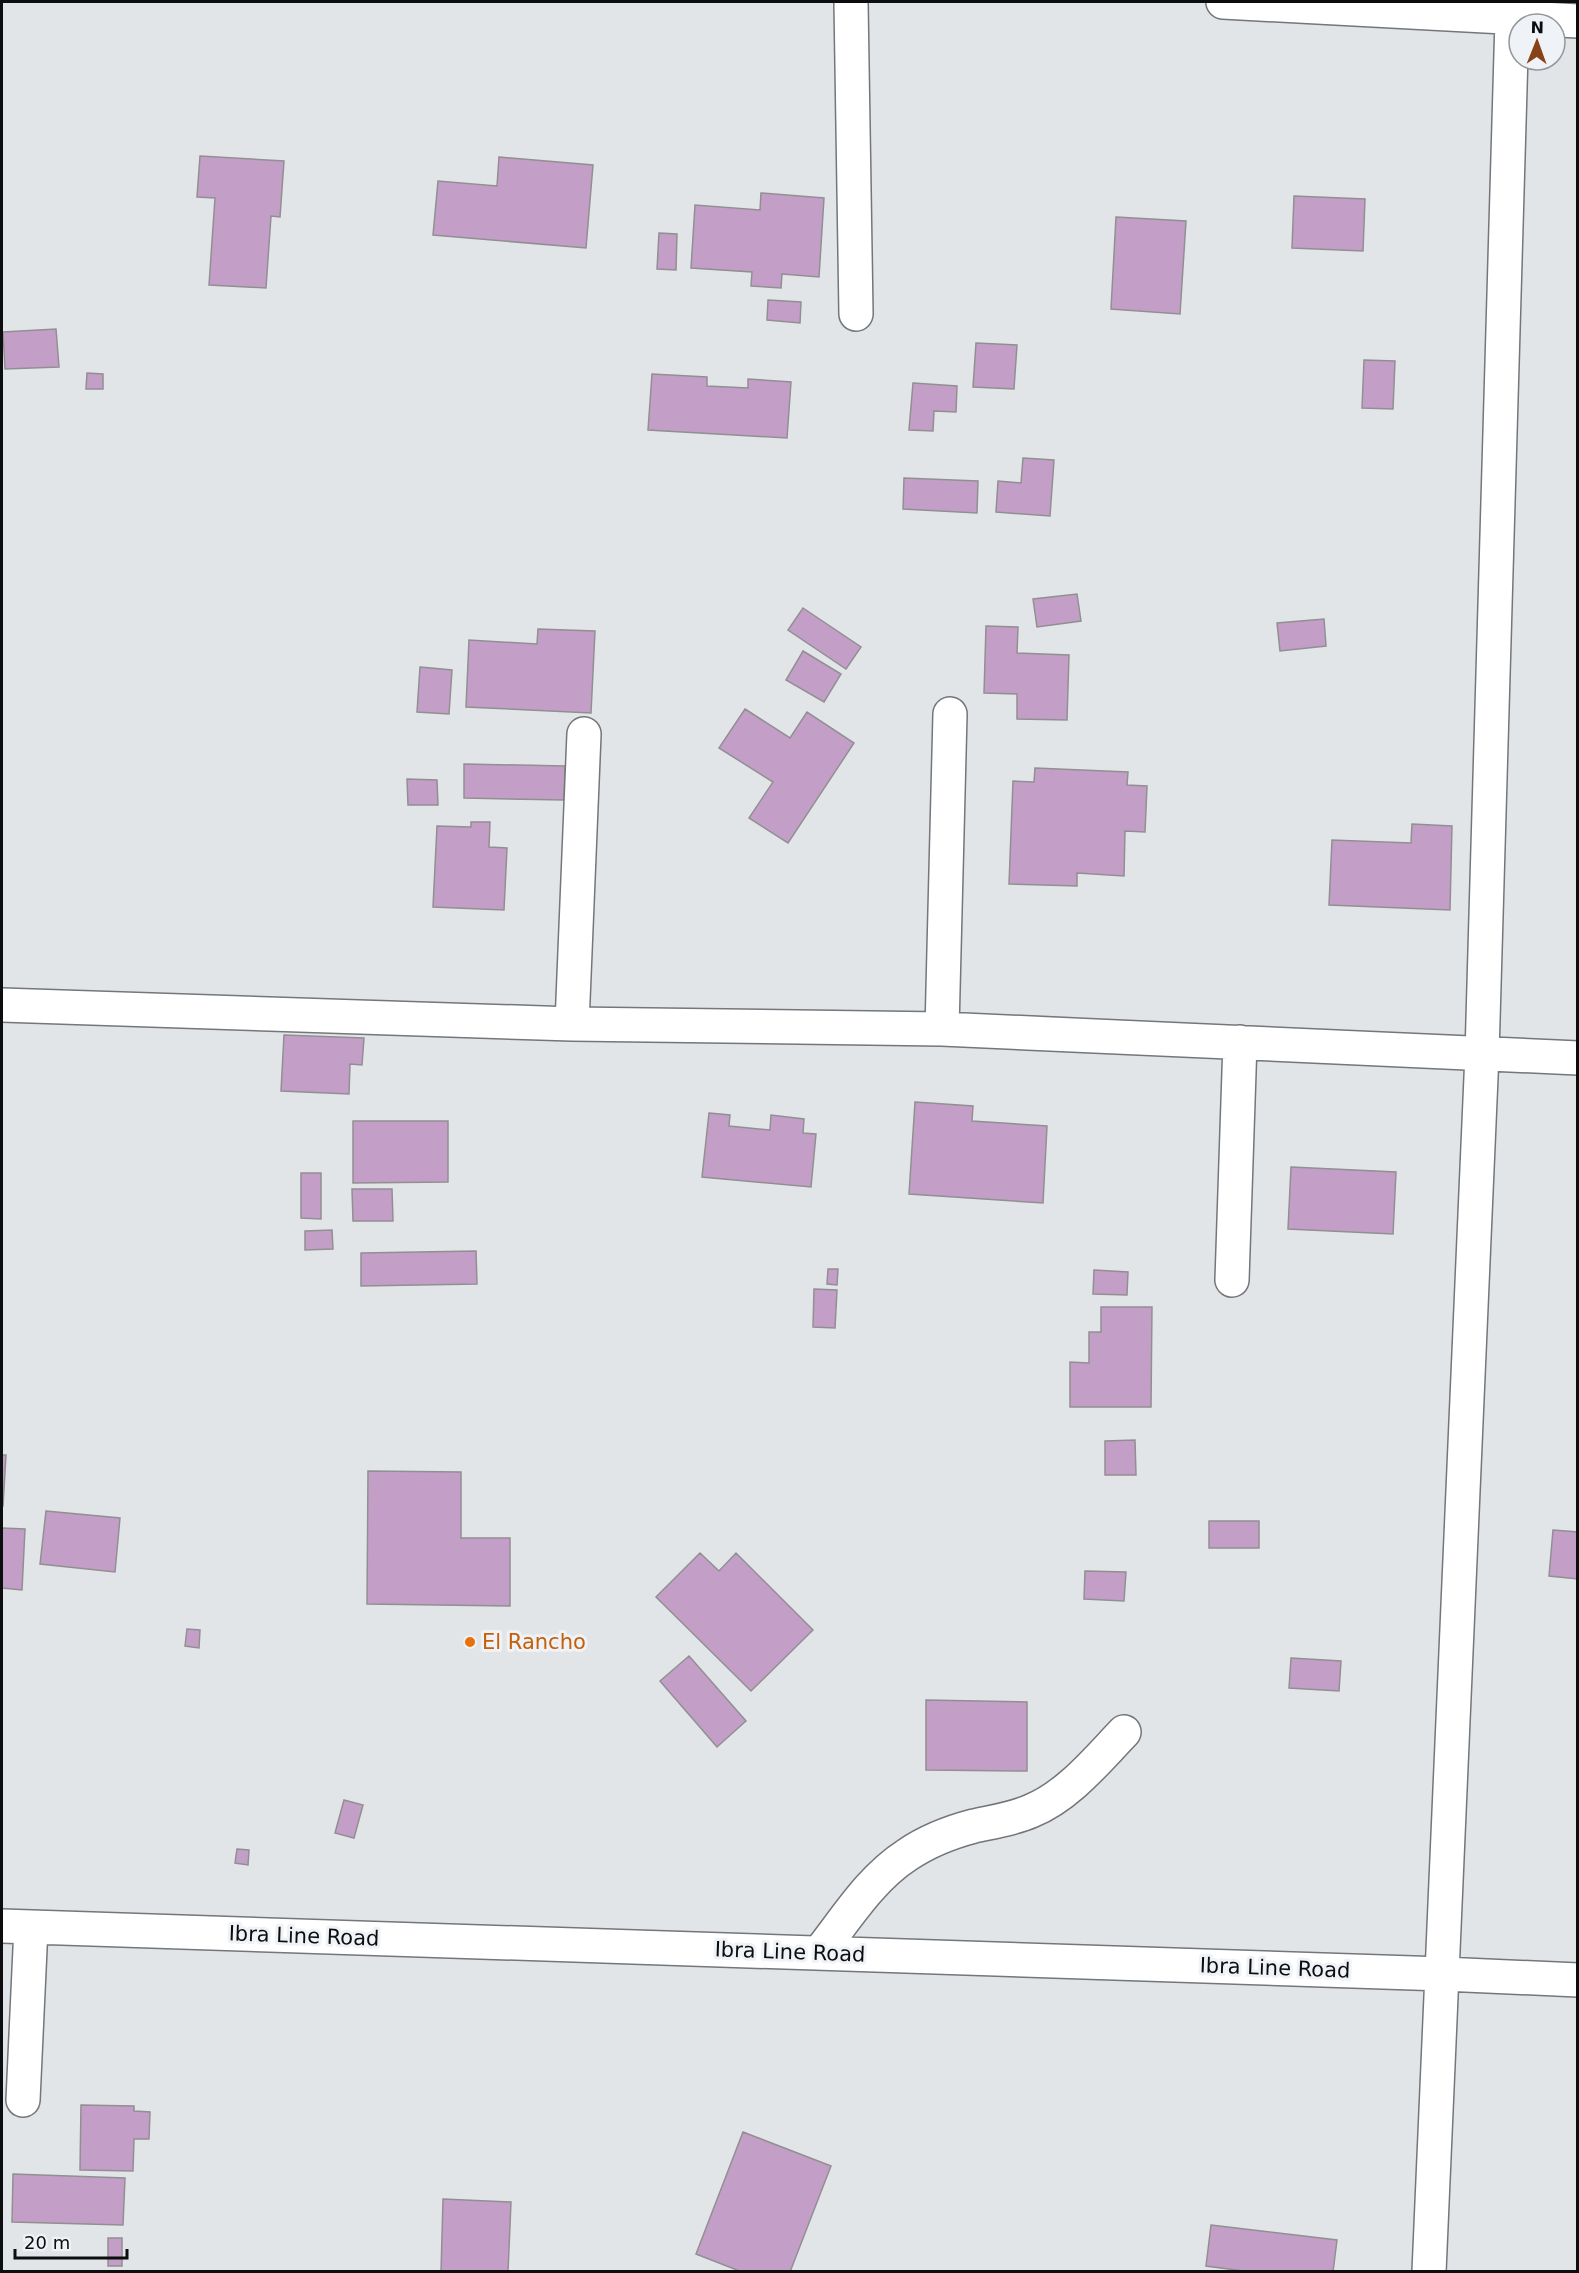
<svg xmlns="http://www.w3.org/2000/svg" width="1579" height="2273" font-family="'DejaVu Sans',sans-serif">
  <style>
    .building { fill: #c39fc7; stroke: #928f93; stroke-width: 1.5 }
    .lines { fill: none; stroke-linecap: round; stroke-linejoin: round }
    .minor-casing { stroke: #73767a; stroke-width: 36 }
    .minor { stroke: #fff; stroke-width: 33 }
    .food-dot { fill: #e8710a; stroke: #eff2f6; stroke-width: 2 }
    .labels { text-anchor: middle; stroke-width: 6; stroke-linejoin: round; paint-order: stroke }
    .food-label { font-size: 21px; fill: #c56008; stroke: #eff2f6; text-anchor: start }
    .street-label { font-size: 21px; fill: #0c0d0e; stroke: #eff2f6 }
  </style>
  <rect width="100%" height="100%" fill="#e2e5e8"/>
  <path class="building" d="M200 156 284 161 280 217 271 216 266 288 209 285 215 198 197 197Z
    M499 157 593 165 586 248 433 235 438 181 497 186Z
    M761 193 824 198 819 277 782 274 781 288 751 286 752 272 691 268 695 205 760 210Z
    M1294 196 1365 199 1363 251 1292 248Z
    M1116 217 1186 221 1180 314 1111 309Z
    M659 233 677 234 676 270 657 269Z
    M768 300 801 302 800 323 767 320Z
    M56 329 59 367 5 369 3 332Z
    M976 343 1017 345 1014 389 973 387Z
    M1364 360 1395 361 1393 409 1362 408Z
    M87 373 103 374V389H86Z
    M652 374 707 377V386L748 388V379L791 382 787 438 648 430Z
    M913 383 957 386 956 412 934 411 933 431 909 430Z
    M1023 458 1054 460 1050 516 996 512 998 481 1021 483Z
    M904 478 978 481 977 513 903 509Z
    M1077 594 1081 621 1037 627 1033 599Z
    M803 608 861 647 846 669 788 630Z
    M1324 619 1326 646 1280 651 1277 623Z
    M986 626 1018 627 1017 653 1069 655 1067 720 1017 719V694L984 693Z
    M538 629 595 631 591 713 466 707 469 640 537 644Z
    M803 651 841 674 824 702 786 680Z
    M420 667 452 670 449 714 417 712Z
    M745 709 790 738 807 712 854 743 788 843 749 818 773 782 719 748Z
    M464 764 565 766 564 800 464 798Z
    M1035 768 1128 772 1127 785 1147 786 1145 832 1125 831 1124 876 1077 873V886L1009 884 1013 781 1034 782Z
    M407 779 437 780 438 805H408Z
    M471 822H490L489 847 507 848 504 910 433 907 437 826 471 827Z
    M1412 824 1452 826 1450 910 1329 905 1332 840 1411 843Z
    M284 1035 364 1038 362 1065 350 1064 349 1094 281 1091Z
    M915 1102 973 1106 972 1121 1047 1126 1043 1203 909 1194Z
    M709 1113 730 1115 729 1126 770 1130 771 1115 804 1119 803 1133 816 1134 811 1187 702 1177Z
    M353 1121H448V1182L353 1183Z
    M1291 1167 1396 1172 1393 1234 1288 1229Z
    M301 1173H321V1219L301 1218Z
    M352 1189H392L393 1221H353Z
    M332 1230 333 1249 305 1250V1231Z
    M476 1251 477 1284 361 1286V1253Z
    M828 1269H838L837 1285 827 1284Z
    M1094 1270 1128 1272 1127 1295 1093 1294Z
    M814 1289 837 1290 835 1328 813 1327Z
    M1101 1307H1152L1151 1407H1070V1362L1089 1363V1332H1101Z
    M1135 1440 1136 1475H1105V1441Z
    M2 1455H6L3 1506H2Z
    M368 1471 461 1472V1538H510V1606L367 1604Z
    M46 1511 120 1518 115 1572 40 1564Z
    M1209 1521H1259V1548H1209Z
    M2 1528 25 1529 22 1590 2 1588Z
    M1553 1530 1578 1532V1579L1549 1576Z
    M700 1553 719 1571 736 1553 813 1630 751 1691 656 1597Z
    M1085 1571 1126 1572 1124 1601 1084 1599Z
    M187 1629 200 1630 199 1648 185 1646Z
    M689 1656 746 1721 717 1747 660 1681Z
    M1291 1658 1341 1661 1339 1691 1289 1688Z
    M926 1700 1027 1702V1771L926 1770Z
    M344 1800 363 1805 354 1838 335 1833Z
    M237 1849 249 1850 248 1865 235 1863Z
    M81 2105 134 2106V2111L150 2112 149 2139H134L133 2171 80 2170Z
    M743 2132 831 2166 790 2272H742L696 2254Z
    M13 2174 125 2178 123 2225 12 2222Z
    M443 2199 511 2202 508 2272H441Z
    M1211 2225 1337 2240 1333 2272H1251L1206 2266Z
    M108 2238H122V2266H108Z"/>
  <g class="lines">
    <defs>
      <path id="minor" d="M851 2 856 314
        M1223 2 1578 21
        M2 1005 572 1024 942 1029 1578 1058
        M572 1024 584 734
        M942 1029 950 714
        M1232 1280 1240 1042
        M2 1926 1443 1974 1578 1980
        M819 1953C846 1919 870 1879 907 1855 926 1842 951 1832 974 1826 992 1822 1013 1819 1031 1811 1068 1796 1097 1760 1124 1732
        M23 2100 31 1927
        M1429 2272 1482 1054 1512 19"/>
    </defs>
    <use href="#minor" class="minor-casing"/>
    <use href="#minor" class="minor"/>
  </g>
  <circle class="food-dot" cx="470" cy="1642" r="6"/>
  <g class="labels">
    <g class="food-label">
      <text x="482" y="1649">El Rancho</text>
    </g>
    <g class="street-label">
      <text transform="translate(304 1936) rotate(2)" y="7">Ibra Line Road</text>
      <text transform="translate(790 1952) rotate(2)" y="7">Ibra Line Road</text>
      <text transform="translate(1275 1968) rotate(2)" y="7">Ibra Line Road</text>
    </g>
  </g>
  <rect width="1579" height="2273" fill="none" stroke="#0c0d0e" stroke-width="6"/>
  <g transform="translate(1537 42) rotate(1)"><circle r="28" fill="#eff2f6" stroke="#949699" stroke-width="1.5"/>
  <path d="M0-4.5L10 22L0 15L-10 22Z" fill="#874317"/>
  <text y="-9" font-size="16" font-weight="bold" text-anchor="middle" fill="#0c0d0e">N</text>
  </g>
  <path d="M15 2249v9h112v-9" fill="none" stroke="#0c0d0e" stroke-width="3"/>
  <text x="24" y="2249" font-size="18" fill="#0c0d0e" stroke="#eff2f6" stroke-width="4.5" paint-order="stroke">20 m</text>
</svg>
